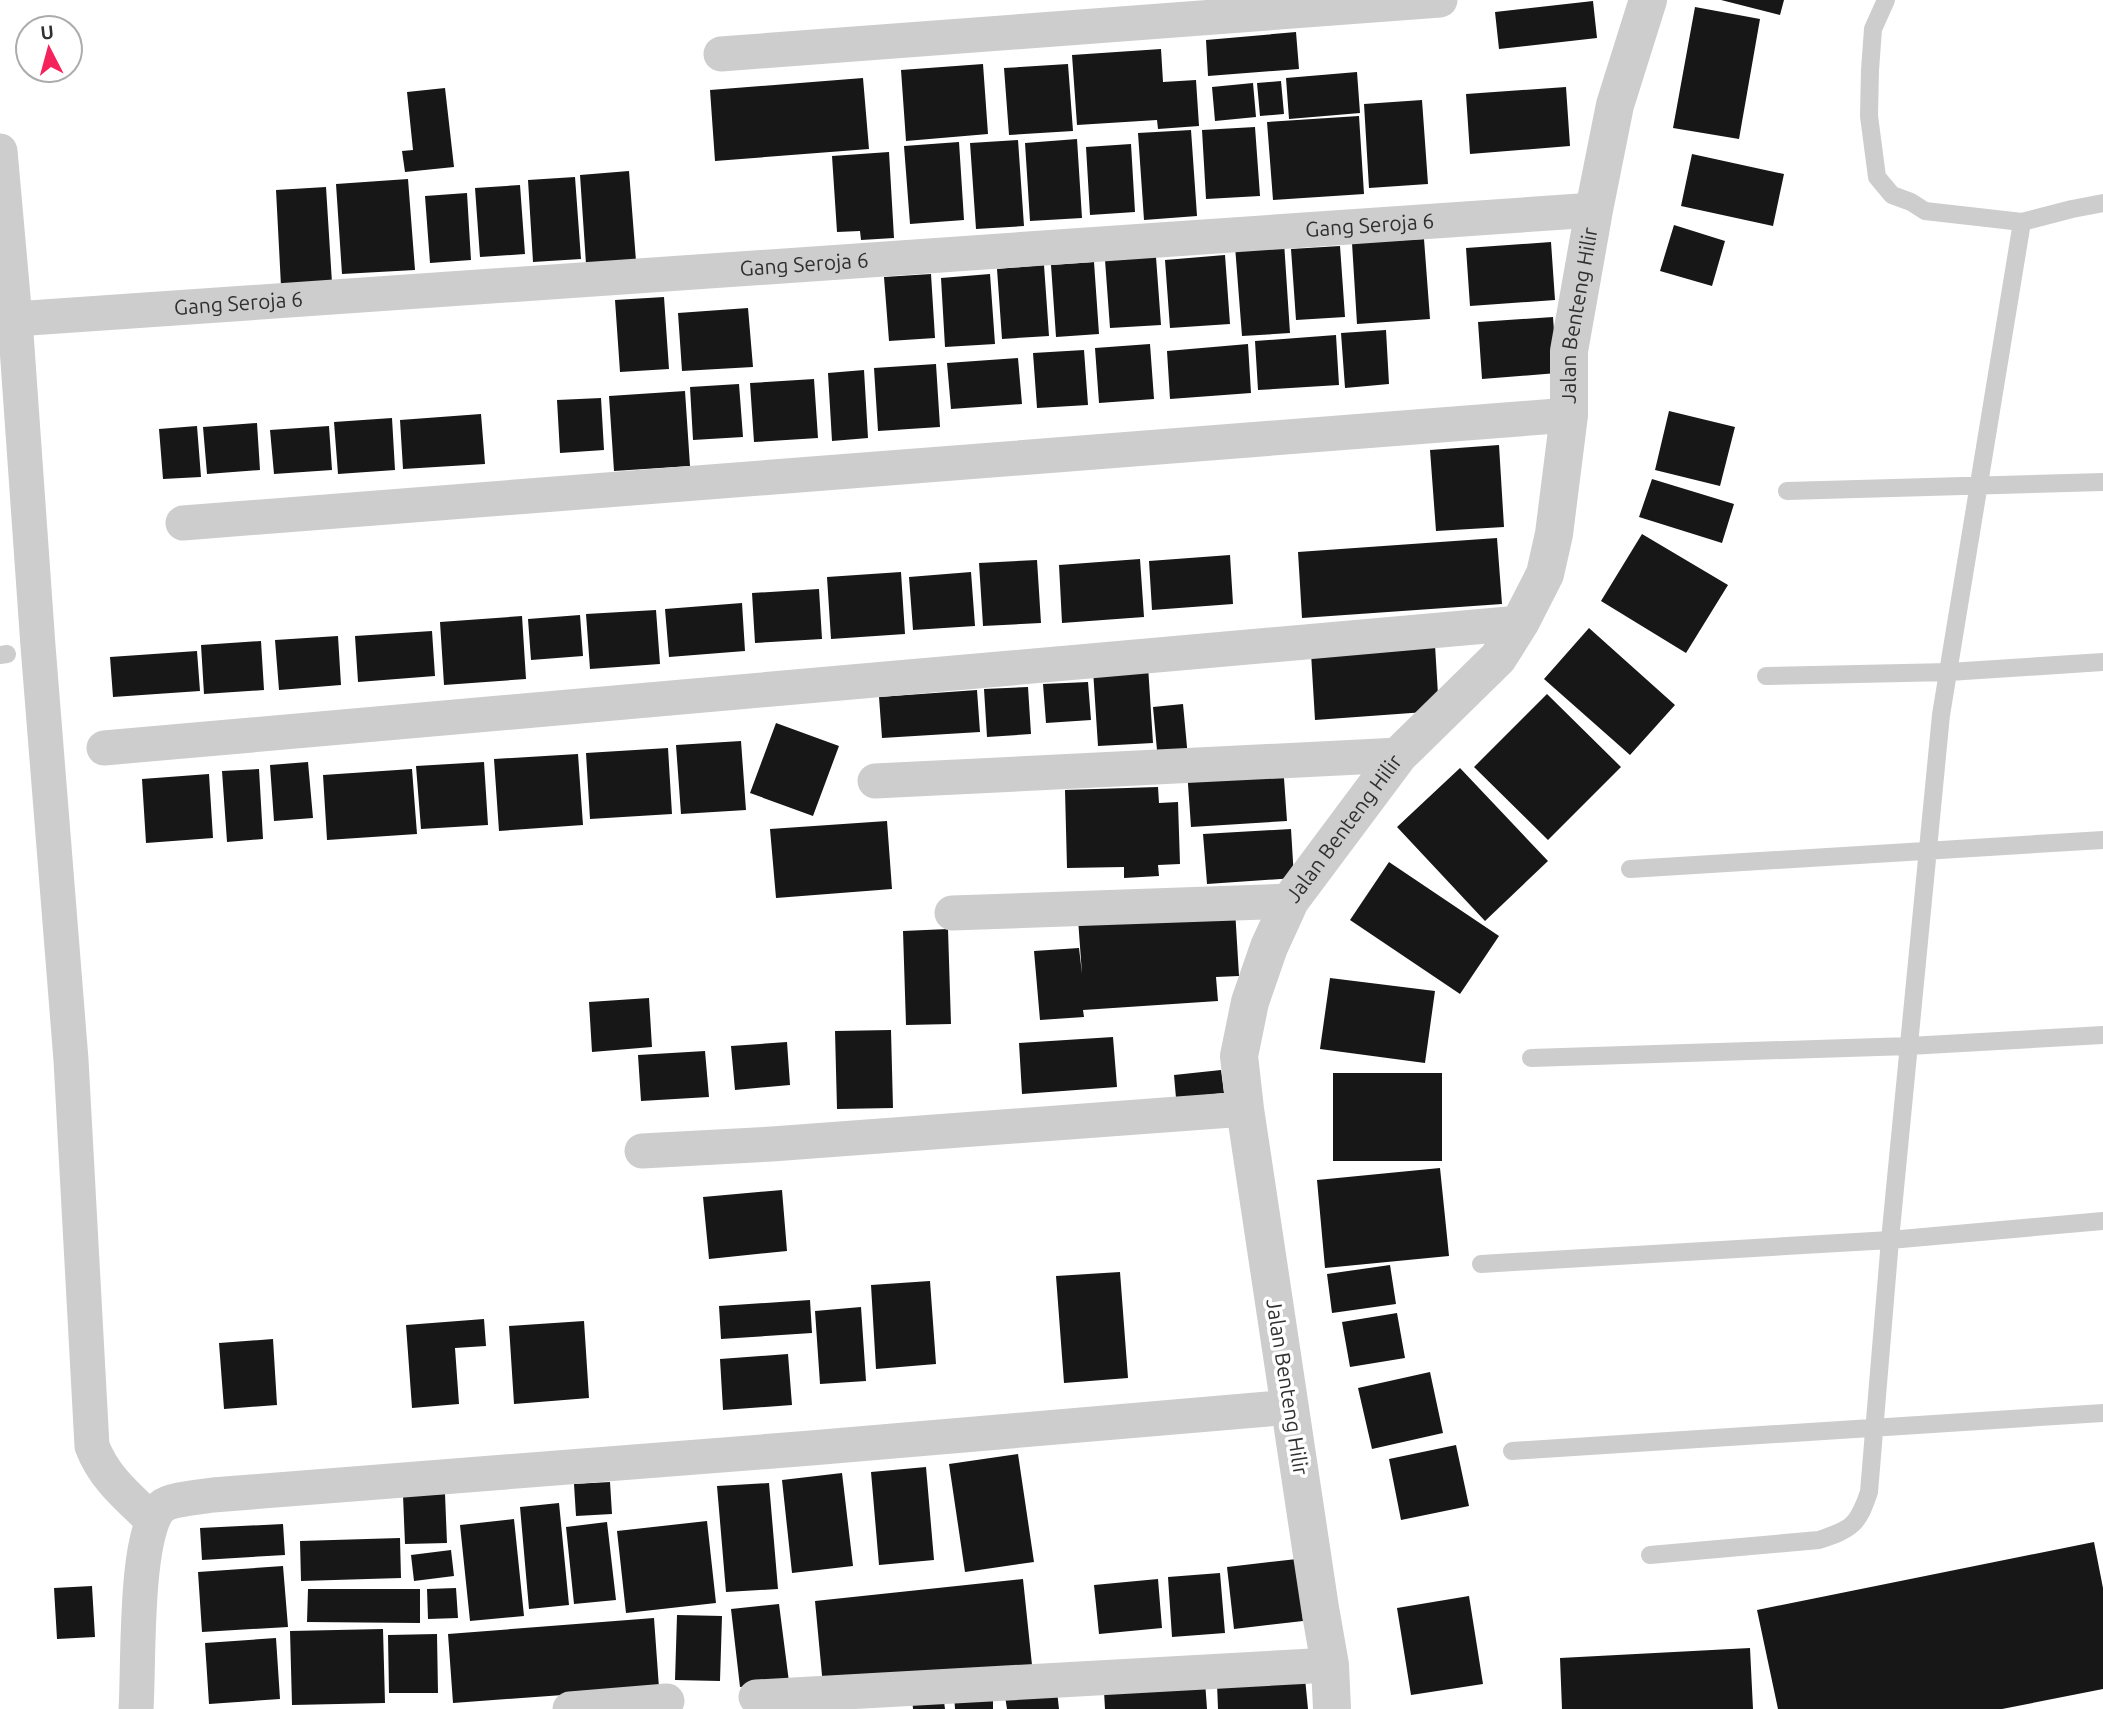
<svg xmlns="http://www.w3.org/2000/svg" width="2103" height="1709" font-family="Ubuntu,sans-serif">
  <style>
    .building { fill: #171717 }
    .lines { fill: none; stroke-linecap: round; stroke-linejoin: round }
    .service { stroke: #cdcdcd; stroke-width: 18 }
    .minor { stroke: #cdcdcd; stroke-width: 35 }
    .tertiary { stroke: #cdcdcd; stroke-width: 38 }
    .labels { text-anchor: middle; stroke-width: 7; stroke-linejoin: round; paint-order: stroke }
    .street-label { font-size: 21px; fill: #303030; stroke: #fff }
  </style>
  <rect width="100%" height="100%" fill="#fff"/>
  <path class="building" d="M1721 0H1784L1780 15Z
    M1593 1 1597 38 1499 49 1495 12Z
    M1695 7 1760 19 1739 139 1673 128Z
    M1296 32 1299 69 1208 76 1206 40Z
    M1161 49 1163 82 1196 80 1199 126 1158 129 1157 120 1077 125 1072 55Z
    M983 64 988 134 906 141 901 70Z
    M1068 64 1073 131 1009 135 1004 68Z
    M1357 72 1360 113 1289 119 1286 78Z
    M863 78 869 149 715 161 710 90Z
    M1281 81 1284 114 1260 116 1257 83Z
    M1253 83 1256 117 1215 121 1212 87Z
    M1566 87 1570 146 1470 154 1466 94Z
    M445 88 454 167 405 172 402 151 413 150 407 92Z
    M1422 100 1428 184 1369 188 1364 104Z
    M1359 116 1364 194 1273 200 1267 122Z
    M1255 127 1260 196 1206 199 1202 130Z
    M1191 130 1197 216 1144 220 1138 133Z
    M1077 139 1082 218 1030 221 1025 143Z
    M1018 140 1024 226 976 229 970 143Z
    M959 142 964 220 910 224 904 146Z
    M1131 144 1135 212 1090 215 1086 147Z
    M889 152 894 238 861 240 860 231 837 232 832 156Z
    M1692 154 1784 174 1773 226 1681 206Z
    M629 171 636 261 586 264 580 175Z
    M575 177 581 259 533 262 528 180Z
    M408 179 415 270 342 274 336 184Z
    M520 185 525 254 480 257 475 188Z
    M326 187 332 283 281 286 276 190Z
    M467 193 471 260 430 263 425 196Z
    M1674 225 1725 241 1712 286 1660 271Z
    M1424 239 1430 319 1357 324 1352 243Z
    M1284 242 1290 333 1242 336 1235 246Z
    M1551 242 1555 300 1470 306 1466 248Z
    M1340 246 1345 317 1296 320 1291 249Z
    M1225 255 1230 324 1170 328 1165 260Z
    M1156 257 1161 325 1110 328 1105 260Z
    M1094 262 1099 334 1056 337 1051 265Z
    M1044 265 1049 336 1002 339 997 269Z
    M931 274 935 338 889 341 884 277Z
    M990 274 995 344 945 347 941 278Z
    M664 297 669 369 620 372 615 300Z
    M748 308 753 367 682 371 678 313Z
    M1553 317 1557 373 1482 379 1478 322Z
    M1386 330 1389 384 1345 388 1341 333Z
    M1336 335 1339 385 1258 390 1255 341Z
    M1150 344 1154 399 1099 403 1095 348Z
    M1248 344 1251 393 1170 399 1167 351Z
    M1084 350 1088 405 1037 408 1033 353Z
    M1018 358 1022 404 951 409 947 363Z
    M936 364 940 427 878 431 874 368Z
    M864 370 868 438 832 441 828 373Z
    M814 379 818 438 754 442 750 383Z
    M739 384 743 437 693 440 690 387Z
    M685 391 690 466 614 471 609 396Z
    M601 398 604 450 560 453 557 400Z
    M1669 411 1735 427 1720 486 1655 470Z
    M481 414 485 464 403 469 400 420Z
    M392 418 395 470 338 474 334 422Z
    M257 423 260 470 207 474 203 427Z
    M197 426 201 477 163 479 159 429Z
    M329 426 332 470 274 474 270 430Z
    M1499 445 1504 527 1436 531 1430 450Z
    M1652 479 1734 504 1722 543 1639 517Z
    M1642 534 1728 585 1686 653 1601 601Z
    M1497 538 1502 604 1302 618 1298 552Z
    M1230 555 1233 604 1152 610 1149 561Z
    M1140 559 1144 617 1062 623 1059 565Z
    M1037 560 1041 623 983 626 979 563Z
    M901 572 905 634 831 639 827 577Z
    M971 572 975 626 913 630 909 577Z
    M819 589 822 639 755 643 752 593Z
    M742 603 745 651 669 657 665 609Z
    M656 610 660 664 590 669 586 614Z
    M580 615 583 656 531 660 528 619Z
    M522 616 526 679 444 685 440 622Z
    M1589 628 1675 705 1630 755 1544 679Z
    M432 631 435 676 358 682 355 636Z
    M338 636 341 685 279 690 275 640Z
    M261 641 264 690 204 694 201 645Z
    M1435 645 1439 711 1315 720 1311 653Z
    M197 651 200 691 113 697 110 657Z
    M1148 666 1153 743 1098 746 1093 670Z
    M1088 682 1091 720 1046 723 1043 684Z
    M1028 687 1031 734 987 737 984 689Z
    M977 690 980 732 882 738 879 697Z
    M1547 694 1621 767 1548 840 1474 767Z
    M1183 704 1188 758 1158 761 1153 707Z
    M776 723 839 746 813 816 750 793Z
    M741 741 746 810 681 814 676 745Z
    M668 748 672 814 590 819 586 753Z
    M578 754 583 825 499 831 494 759Z
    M308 762 313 818 274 821 270 765Z
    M484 762 488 825 421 829 416 766Z
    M1283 764 1287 821 1191 827 1187 770Z
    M1460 768 1548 861 1485 921 1397 827Z
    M259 769 263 839 227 842 222 771Z
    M412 769 417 834 327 840 323 775Z
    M209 774 213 838 146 843 142 779Z
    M1158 787 1159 803 1178 802 1180 864 1158 865 1159 876 1124 878V867L1067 868 1065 790Z
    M887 821 892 889 776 898 770 829Z
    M1291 829 1294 878 1207 884 1203 834Z
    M1389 862 1499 936 1460 994 1350 920Z
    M1235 909 1239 976 1216 977 1218 1001 1083 1010 1084 1017 1040 1020 1034 951 1079 948 1082 974 1078 919Z
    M948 929 951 1024 906 1025 903 931Z
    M1330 978 1435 991 1425 1063 1320 1049Z
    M649 998 652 1047 592 1052 589 1002Z
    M891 1030 893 1108 837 1109 835 1031Z
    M1113 1037 1117 1087 1022 1094 1019 1043Z
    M787 1042 790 1085 735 1090 731 1046Z
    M705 1051 709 1097 641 1101 638 1055Z
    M1221 1070 1224 1093 1176 1098 1174 1075Z
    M1333 1073H1442V1161H1333Z
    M1440 1168 1449 1256 1325 1268 1317 1180Z
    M782 1190 787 1251 709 1259 703 1197Z
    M1390 1265 1396 1304 1332 1313 1327 1274Z
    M1120 1272 1128 1378 1064 1383 1056 1276Z
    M930 1281 936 1364 876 1369 871 1285Z
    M810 1300 812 1333 721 1339 719 1306Z
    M861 1307 866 1381 820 1384 815 1311Z
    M1397 1313 1405 1358 1350 1367 1342 1322Z
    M484 1319 486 1346 455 1348 459 1404 412 1408 406 1325Z
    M584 1321 589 1398 514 1404 509 1326Z
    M273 1339 277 1405 224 1409 219 1343Z
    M788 1354 792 1405 723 1410 720 1359Z
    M1430 1372 1443 1433 1372 1449 1358 1388Z
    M1456 1445 1469 1506 1401 1520 1389 1459Z
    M1018 1454 1034 1562 965 1572 949 1464Z
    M926 1467 934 1560 879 1565 871 1472Z
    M842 1473 853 1566 792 1573 782 1480Z
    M610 1482 612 1514 576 1516 574 1484Z
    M769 1483 778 1589 726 1592 717 1486Z
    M445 1494 447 1543 405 1544 403 1495Z
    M559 1503 569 1605 529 1609 520 1507Z
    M514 1519 524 1616 470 1621 460 1525Z
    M707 1521 716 1603 626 1613 617 1531Z
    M607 1522 616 1600 574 1604 566 1527Z
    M283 1524 285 1555 202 1560 200 1528Z
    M400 1538 401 1578 301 1581 300 1541Z
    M2094 1542 2103 1588V1689L2002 1709H1778L1757 1610Z
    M451 1550 454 1576 414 1581 411 1555Z
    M1297 1559 1303 1621 1234 1629 1227 1567Z
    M283 1566 288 1627 202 1632 198 1572Z
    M1220 1573 1225 1633 1172 1637 1168 1577Z
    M1023 1579 1032 1665 823 1686 815 1601Z
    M1158 1579 1162 1628 1099 1634 1094 1585Z
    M92 1586 95 1637 57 1639 54 1588Z
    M456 1588 458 1618 428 1619 427 1589Z
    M308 1589H420V1623L307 1622Z
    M1469 1596 1483 1684 1411 1695 1397 1608Z
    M779 1604 789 1682 740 1687 731 1609Z
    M677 1615 722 1616 720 1681 675 1680Z
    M654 1618 659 1688 453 1703 448 1634Z
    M383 1629 385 1703 292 1705 290 1631Z
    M437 1634 438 1693H389L388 1635Z
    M276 1638 280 1699 209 1704 205 1643Z
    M1750 1648 1753 1709H1562L1560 1658Z
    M1305 1678 1308 1709H1218L1217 1684Z
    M1205 1681 1207 1709H1105L1104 1691Z
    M1057 1691 1059 1709H1007L1005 1696Z
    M993 1693V1709H955L954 1694Z
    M943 1694 945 1709H913L912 1698Z"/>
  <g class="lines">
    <path class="service" d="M1886 0 1873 29 1870 70 1869 116 1877 177 1892 195 1911 202 1925 211 2022 222
      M1787 491 2103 482
      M0 655 7 654
      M1766 676 1949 672 2103 662
      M1630 869 2103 840
      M1531 1058 1909 1046 2103 1035
      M1481 1264 1890 1240 2103 1221
      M1512 1451 2103 1413
      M1650 1555 1819 1540C1852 1529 1858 1525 1869 1492L1890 1240 1941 715 2022 222 2072 209 2103 203"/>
    <g class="minor">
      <path d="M721 54 1440 0"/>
      <path d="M0 151 15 319 38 646 71 1060 92 1446C104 1478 128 1497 152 1520"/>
      <path id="s1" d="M15 319 1594 210"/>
      <path d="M183 523 1569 415"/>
      <path d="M104 748 1520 623"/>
      <path d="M875 781 1399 755"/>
      <path d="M952 913 1290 901"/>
      <path d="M642 1151 772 1144 1245 1109"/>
      <path d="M756 1697 1330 1665"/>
      <path d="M136 1709C139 1668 134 1533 161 1507 170 1499 201 1497 213 1495L811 1448 1291 1407"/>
      <path d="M570 1709 667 1701"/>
    </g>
    <path class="tertiary" id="s2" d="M1332 1709 1330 1665 1320 1608 1245 1109 1239 1056 1250 1002 1269 947 1290 901 1399 755 1498 658 1520 623 1545 574 1554 534 1569 415V351L1594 210 1615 105 1648 0"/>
  </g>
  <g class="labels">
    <g class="street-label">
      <text dy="7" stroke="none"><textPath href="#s1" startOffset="1358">Gang Seroja 6</textPath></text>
      <text dy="7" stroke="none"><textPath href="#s1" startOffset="791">Gang Seroja 6</textPath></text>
      <text dy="7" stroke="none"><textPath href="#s1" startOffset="224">Gang Seroja 6</textPath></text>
      <text dy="7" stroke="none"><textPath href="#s2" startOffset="1502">Jalan Benteng Hilir</textPath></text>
      <text dy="7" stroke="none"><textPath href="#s2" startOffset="914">Jalan Benteng Hilir</textPath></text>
      <text transform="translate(1287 1387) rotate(81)" y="7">Jalan Benteng Hilir</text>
    </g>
  </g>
  <g transform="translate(49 49) rotate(354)"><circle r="33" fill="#ffffff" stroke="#acacac" stroke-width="2"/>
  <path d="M0-5L12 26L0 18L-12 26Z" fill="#f5235b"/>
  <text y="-10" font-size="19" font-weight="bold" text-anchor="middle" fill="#303030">U</text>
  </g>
</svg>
